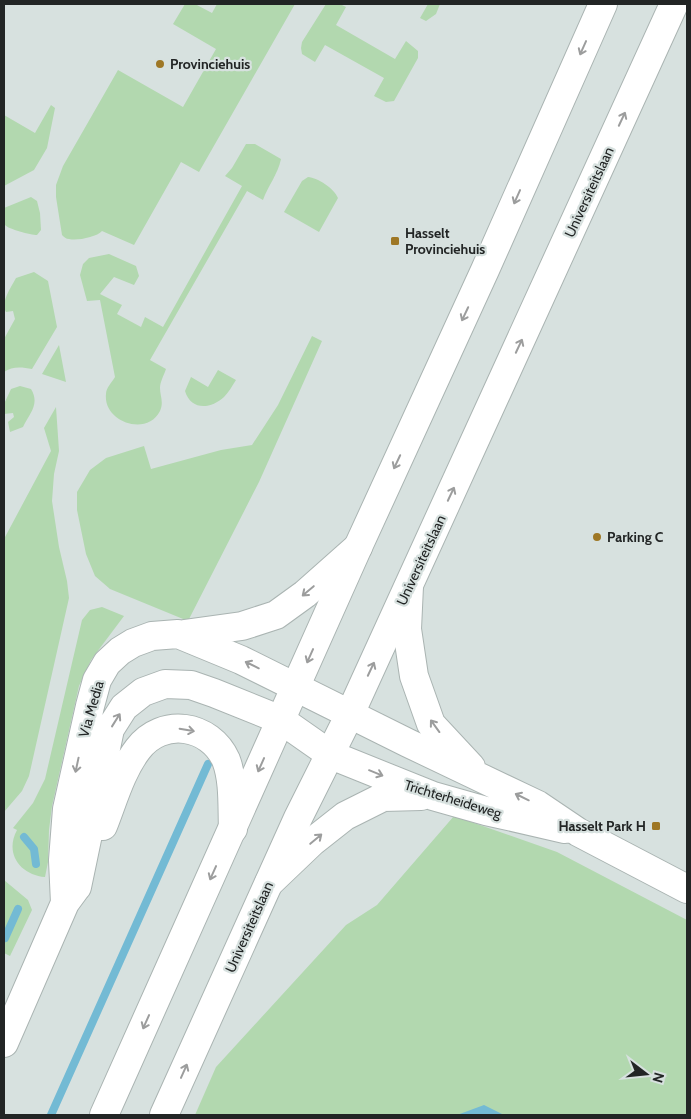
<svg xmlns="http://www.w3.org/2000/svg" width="691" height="1119" font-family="Cabin,sans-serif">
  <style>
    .green { fill: #b2d8af }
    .water { fill: #73bad4 }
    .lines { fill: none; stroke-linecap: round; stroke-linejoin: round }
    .stream { stroke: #73bad4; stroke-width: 8 }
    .minor-casing { stroke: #aab4b2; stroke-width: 30 }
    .highway-casing { stroke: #aab4b2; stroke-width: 30 }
    .minor { stroke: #fff; stroke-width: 28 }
    .highway { stroke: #fff; stroke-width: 28 }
    .oneway { stroke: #9c9d9d }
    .poi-dot { fill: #9e7725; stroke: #d7e1df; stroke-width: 2 }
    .labels { text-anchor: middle; stroke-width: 4.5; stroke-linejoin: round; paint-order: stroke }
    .poi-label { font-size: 14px; font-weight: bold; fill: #222525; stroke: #d7e1df; text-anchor: start }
    .street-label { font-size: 14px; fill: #222525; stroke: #d7e1df }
  </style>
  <rect width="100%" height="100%" fill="#d7e1df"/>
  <path class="green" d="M185 4H195L212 13 217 4H295L199 172 181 162 134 245 102 231C97 237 77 241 69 239 66 239 64 237 62 235L56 197V185L63 166 118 70 183 107 216 49 173 24Z
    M326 4H340L346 7 336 25 395 59 406 41 418 51V58L394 101 386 102 374 96 384 78 325 45 315 62 302 54 301 48 302 42Z
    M428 4H440L436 14 426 21 420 18Z
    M51 105 55 108 47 148 34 170 4 186V115L35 133Z
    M246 144H255L281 159C278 174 268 186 263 200L247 191 150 360 166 369C164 375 160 382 160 388 160 396 164 402 160 411 147 437 103 422 106 394 106 388 112 382 115 377L100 300 87 301 80 275 83 264 89 258 109 254 136 266 139 276 134 285 114 277 100 294 122 305 117 314 141 327 145 317 163 327 242 186 225 176 232 168Z
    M308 177C318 178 334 188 338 198L319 232 284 212 302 181Z
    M31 197 37 201 40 213 41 230 37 235C31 235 8 229 5 225 2 221 4 213 4 208Z
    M34 272 48 281 57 327 32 369C22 367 12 366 4 372V339L15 319 13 311 6 312C0 302 11 288 16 278Z
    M312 336 322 341 259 482 188 621 110 589 95 576 86 554 77 510V492L90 470 106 458 144 446 151 469 221 450 252 445 278 405Z
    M59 345 66 382 42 374Z
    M218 370 236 380C232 386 229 392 224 397 211 409 191 411 185 391L191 377 208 387Z
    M20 386 31 389C40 404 30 413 23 427L10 432 8 422 14 417 13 413 4 414V404L11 389Z
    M56 407 59 451 54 474 52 501 59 547 67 581 69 598 29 776 22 791 4 812V539L51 451 44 428Z
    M102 607 124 616 91 660 79 686 52 806 49 830 48 862 45 877C21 875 4 854 17 830L13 828 33 803 45 779 82 620 90 610Z
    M454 816 557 852 687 920V1115H195L216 1067 346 925 377 905Z
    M4 880 28 900 32 910 10 956 4 953Z"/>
  <path class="water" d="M484 1105 504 1115H457Z"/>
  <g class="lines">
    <path class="stream" d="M24 837 34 849 36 864
      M5 938 18 909
      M51 1115 208 764"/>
    <defs>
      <path id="minor" d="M409 586 407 629 414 676 431 724 471 767
        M184 634 242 626 276 615 305 594 358 547
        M103 826C113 801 121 771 138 749 162 717 210 724 226 760 234 781 232 807 233 829
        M269 883 312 842 345 816 383 797 421 796
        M77 887 110 729 124 707 143 692 165 684 191 685 214 693 281 720 331 755 433 796 486 811 565 829
        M65 903 63 860 67 809 90 706 97 680 107 663 120 651 133 643 152 636 178 634 241 660 408 743 538 805 578 832 687 889
        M4 1043 65 903 76 888"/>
      <path id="highway" d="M104 1115 358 547 485 270 603 4
        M164 1115 298 818 350 714 674 4"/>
    </defs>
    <use href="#minor" class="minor-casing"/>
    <use href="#highway" class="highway-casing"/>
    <use href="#minor" class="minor"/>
    <use href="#highway" class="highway"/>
  </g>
  <defs><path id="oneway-shaft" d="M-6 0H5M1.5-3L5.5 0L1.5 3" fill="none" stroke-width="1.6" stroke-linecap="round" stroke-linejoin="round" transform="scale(1.25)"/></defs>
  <g class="oneway">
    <use href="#oneway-shaft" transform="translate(583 48) rotate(114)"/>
    <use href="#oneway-shaft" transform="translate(622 119) rotate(-65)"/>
    <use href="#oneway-shaft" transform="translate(517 197) rotate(114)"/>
    <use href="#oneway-shaft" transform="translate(465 314) rotate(115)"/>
    <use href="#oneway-shaft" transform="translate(519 346) rotate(-65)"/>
    <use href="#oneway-shaft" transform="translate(397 462) rotate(115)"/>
    <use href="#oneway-shaft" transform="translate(451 494) rotate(-65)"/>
    <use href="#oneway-shaft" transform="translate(308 591) rotate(140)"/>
    <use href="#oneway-shaft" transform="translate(310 656) rotate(114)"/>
    <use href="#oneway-shaft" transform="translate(252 665) rotate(-154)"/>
    <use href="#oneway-shaft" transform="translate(371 669) rotate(-65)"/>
    <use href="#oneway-shaft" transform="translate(116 720) rotate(-58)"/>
    <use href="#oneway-shaft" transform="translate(435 726) rotate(-126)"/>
    <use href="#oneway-shaft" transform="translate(187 730) rotate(10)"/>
    <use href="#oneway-shaft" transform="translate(77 765) rotate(102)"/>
    <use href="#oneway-shaft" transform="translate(261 765) rotate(114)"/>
    <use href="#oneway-shaft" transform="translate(376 773) rotate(22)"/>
    <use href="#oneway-shaft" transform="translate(522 797) rotate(-154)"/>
    <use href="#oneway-shaft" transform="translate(316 839) rotate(-40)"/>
    <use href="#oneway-shaft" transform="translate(213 873) rotate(114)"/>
    <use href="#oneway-shaft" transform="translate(146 1022) rotate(114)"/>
    <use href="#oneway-shaft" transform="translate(184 1071) rotate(-66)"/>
  </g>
  <g class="poi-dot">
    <circle cx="160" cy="64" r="5"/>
    <rect x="390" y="236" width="10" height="10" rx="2.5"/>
    <circle cx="597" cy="537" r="5"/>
    <rect x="651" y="821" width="10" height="10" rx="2.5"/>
  </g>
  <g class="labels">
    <g class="poi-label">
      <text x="170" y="69">Provinciehuis</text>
      <text x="405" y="238">Hasselt<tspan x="405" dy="16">Provinciehuis</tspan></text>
      <text x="607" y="542">Parking C</text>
      <text x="646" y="831" text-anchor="end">Hasselt Park H</text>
    </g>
    <g class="street-label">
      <text transform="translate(589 192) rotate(-65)" y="5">Universiteitslaan</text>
      <text transform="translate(421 560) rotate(-65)" y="5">Universiteitslaan</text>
      <text transform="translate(91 709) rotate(-74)" y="5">Via Media</text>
      <text transform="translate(453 799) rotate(17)" y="5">Trichterheideweg</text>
      <text transform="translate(249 927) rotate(-66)" y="5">Universiteitslaan</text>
    </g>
  </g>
  <rect width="691" height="1119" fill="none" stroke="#222525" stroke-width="10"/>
  <g transform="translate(646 1074) rotate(106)" stroke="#d7e1df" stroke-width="4" paint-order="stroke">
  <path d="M0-4L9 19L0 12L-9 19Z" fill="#222525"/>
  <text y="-8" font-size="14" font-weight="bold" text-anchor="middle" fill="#222525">N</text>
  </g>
</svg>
